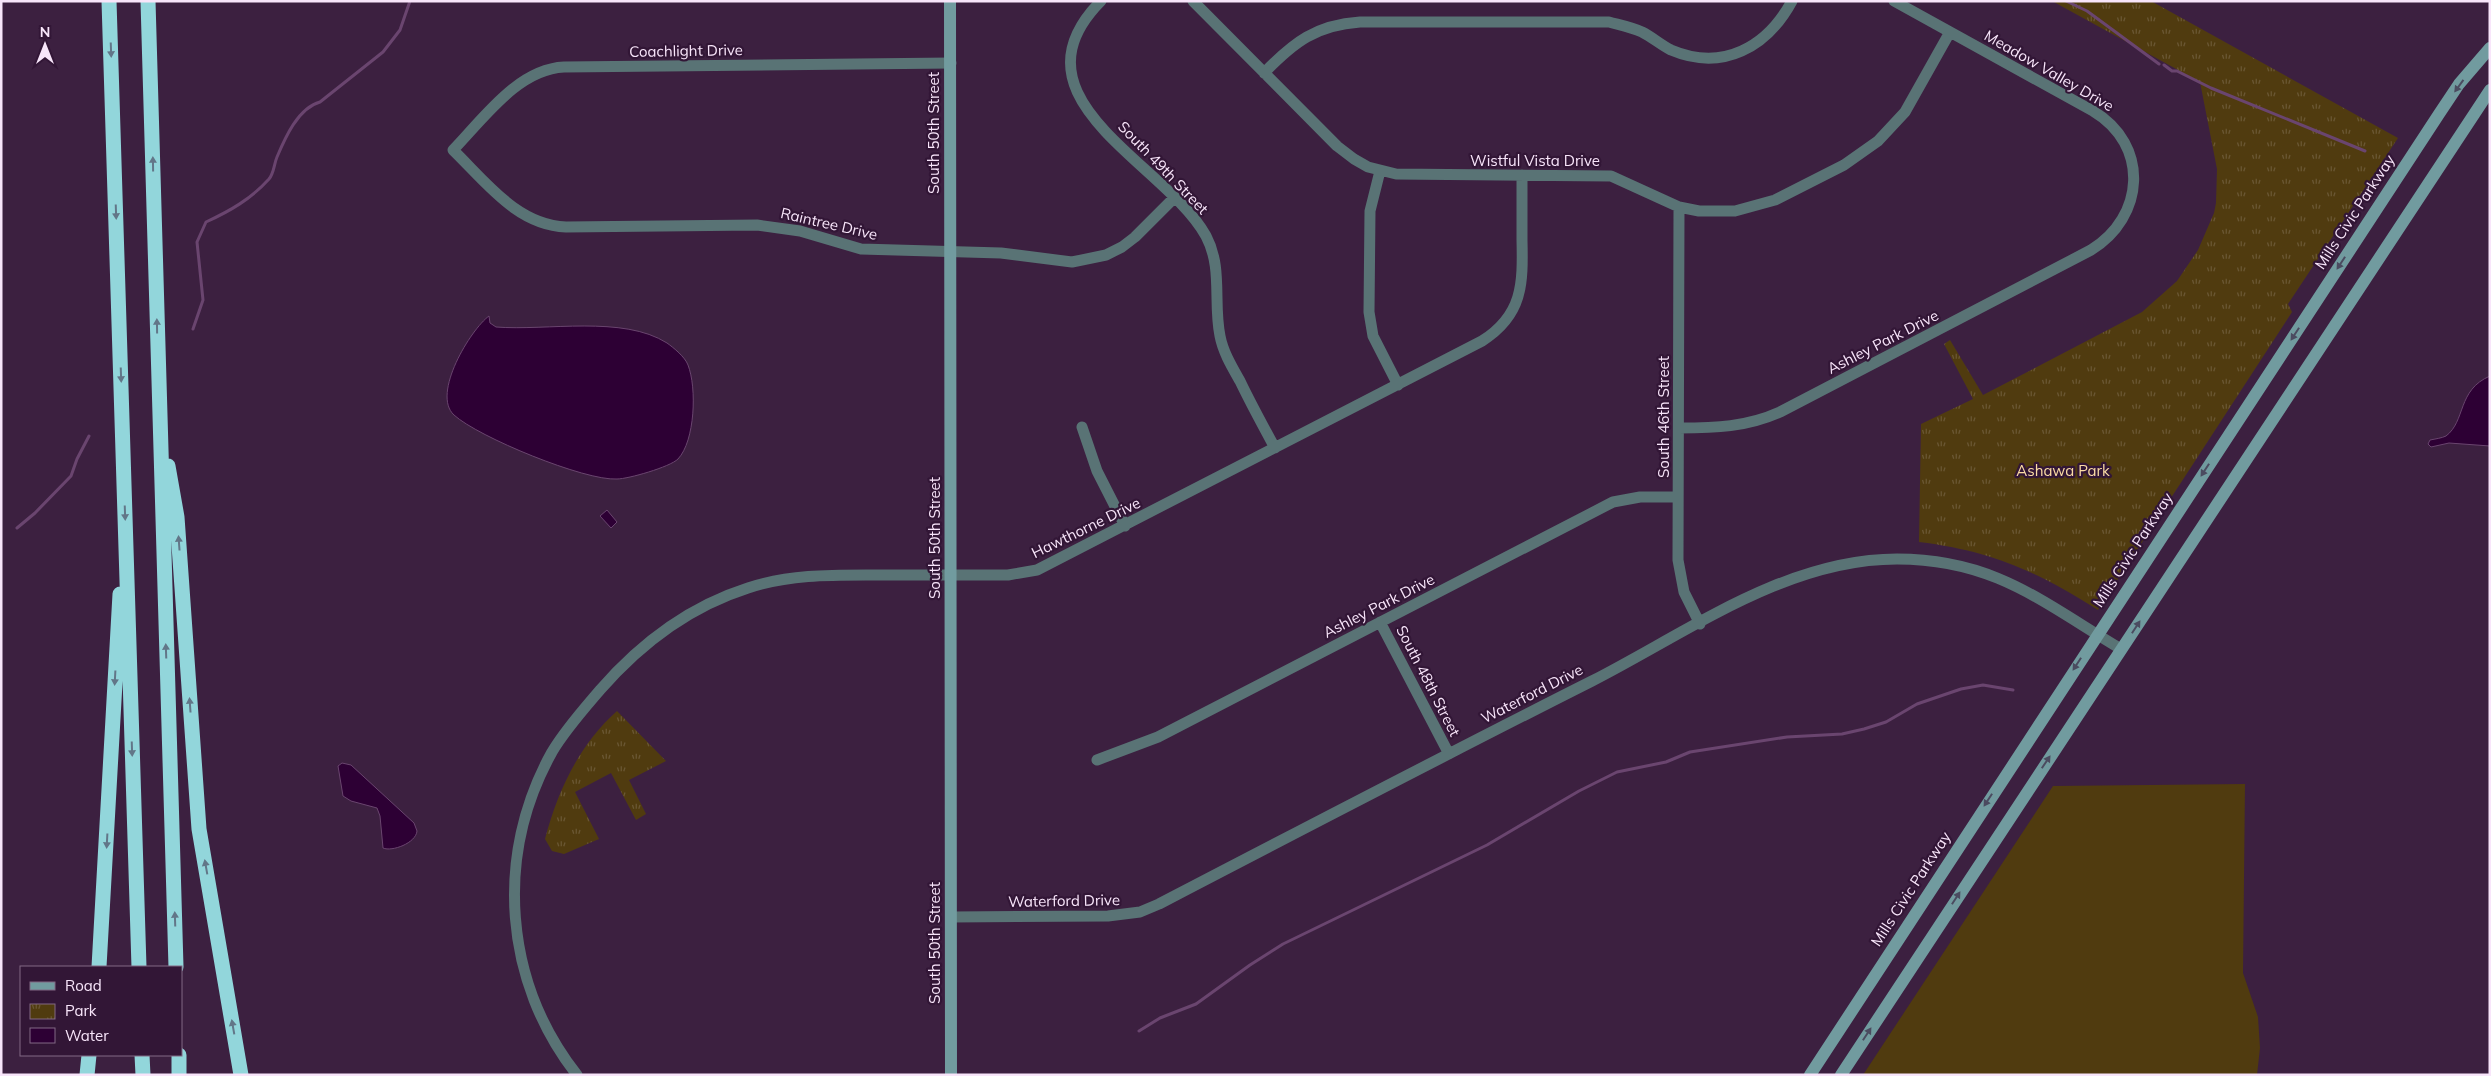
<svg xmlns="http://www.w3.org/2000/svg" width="2491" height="1076" font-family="Mulish,sans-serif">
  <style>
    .grass { fill: #503b0f }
    .park { fill: url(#park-tufts) }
    .water { fill: #2d0034; stroke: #6a456f }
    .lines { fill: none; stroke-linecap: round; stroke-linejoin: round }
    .stream { stroke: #6a456f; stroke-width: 3 }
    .minor { stroke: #597375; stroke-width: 11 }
    .secondary { stroke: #719b9f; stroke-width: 12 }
    .motorway { stroke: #92d6db; stroke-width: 15 }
    .oneway { fill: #627688 }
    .oneway2 { fill: #4b4b60 }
    .labels { text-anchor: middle; stroke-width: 4.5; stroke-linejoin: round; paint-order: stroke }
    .street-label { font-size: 15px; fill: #f8e5fa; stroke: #321636 }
    .park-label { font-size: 15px; fill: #fbdca4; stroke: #321636 }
  </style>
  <defs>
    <pattern id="park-tufts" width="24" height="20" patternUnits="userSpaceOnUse" patternTransform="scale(1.25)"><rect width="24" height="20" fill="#503b0f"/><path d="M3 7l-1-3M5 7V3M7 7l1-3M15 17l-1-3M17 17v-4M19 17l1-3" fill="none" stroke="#6a5733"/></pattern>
  </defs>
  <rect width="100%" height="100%" fill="#3c2040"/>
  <path class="grass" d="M2245 784 2243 973 2258 1017 2260 1048 2257 1075H1863L2053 786Z"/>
  <path class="park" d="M2052 1H2151L2398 138 2288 304 2292 312 2098 610C2036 571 1992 551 1919 542L1921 424 1973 399 1944 344 1950 340 1983 395 2142 312 2177 281 2198 250 2214 213 2216 203 2217 169 2200 82Z
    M617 711 666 761 629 780 646 814 636 820 611 773 575 792 599 839 564 854 552 851 545 839C558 790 579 745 617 711Z"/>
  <path class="water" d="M489 316 490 323 496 327C547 331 623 315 667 343 674 348 685 357 688 365 697 388 695 441 678 459 670 467 628 479 617 479 585 481 478 437 454 415 431 394 471 329 489 316Z
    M2490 376V446L2449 443 2431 447 2428 444 2430 440C2435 439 2442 438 2446 436 2466 421 2457 390 2490 376Z
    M607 510 617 522 611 528 600 516Z
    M342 763 351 765 414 823 417 831C416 843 392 852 383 848L380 816 377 808 351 801 343 796 338 766Z"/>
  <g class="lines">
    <path class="stream" d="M2066 1 2087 11 2159 64
      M2164 65 2172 71H2177L2211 88 2365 151
      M193 329 203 300 197 242 206 222C230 211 251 199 269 179 274 173 274 164 277 157 285 138 298 108 320 102L383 52 400 30 410 1
      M17 528 35 513 71 476 77 459 89 436
      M1139 1031 1160 1018 1196 1004 1250 965 1283 944 1487 845 1579 791 1617 772 1666 762 1690 752 1787 737 1842 734 1864 729 1886 722 1917 704 1961 689 1983 685 2013 690"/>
    <path class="minor" d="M1101 1C1004 99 1165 162 1206 236 1223 268 1213 302 1220 336 1223 352 1232 367 1240 381 1251 404 1263 426 1275 448
      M1193 1 1337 146 1354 159 1368 167 1396 174 1611 176 1679 207 1699 211H1735L1775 200 1844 165 1878 141 1905 112 1950 32
      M951 63 564 67C518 69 483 119 453 150 486 182 517 225 566 227L757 225 800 231 861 249 1001 253 1072 262 1106 255 1122 247 1135 237 1174 198
      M1264 73C1294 42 1316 25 1360 22H1609C1620 25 1631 27 1642 32 1652 37 1661 45 1671 50 1723 72 1767 47 1792 1
      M1380 171 1370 211 1369 312 1373 336 1398 385
      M1679 207 1678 560 1684 592 1700 624
      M1082 427 1097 471 1125 526
      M1679 428C1715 428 1747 427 1780 412L2091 250C2145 217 2150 145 2093 111L1894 1
      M1380 622 1449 754
      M1097 760 1158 737 1613 502 1640 497H1678
      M951 917 1108 916 1140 912 1159 904C1303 829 1447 754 1592 681 1688 632 1786 559 1897 559 1994 559 2042 602 2121 649
      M577 1075C504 982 494 856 552 752 565 730 583 710 600 690 641 643 688 607 748 588 790 574 834 575 877 575 921 575 964 575 1008 575L1037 570 1482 341C1523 315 1523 284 1522 240 1522 219 1522 197 1522 175"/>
    <path class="secondary" d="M950 1 951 1075
      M1810 1075 2439 114 2459 84 2490 48
      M1841 1075 2490 90"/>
    <path class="motorway" d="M109 1 139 967
      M148 1 176 967
      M168 466 177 517 199 829 241 1075
      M99 967 120 594
      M142 1055 143 1075
      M179 1055V1075
      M87 1075 89 1055"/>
  </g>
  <defs><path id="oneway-solid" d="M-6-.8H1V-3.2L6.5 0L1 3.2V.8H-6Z" transform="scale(1.25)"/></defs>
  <g class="oneway">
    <use href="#oneway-solid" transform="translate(111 50) rotate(88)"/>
    <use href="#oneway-solid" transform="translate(153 164) rotate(-91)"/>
    <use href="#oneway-solid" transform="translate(116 212) rotate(88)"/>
    <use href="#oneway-solid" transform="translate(157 326) rotate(-91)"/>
    <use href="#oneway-solid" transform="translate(121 375) rotate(88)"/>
    <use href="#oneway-solid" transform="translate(125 513) rotate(88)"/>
    <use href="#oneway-solid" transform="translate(179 543) rotate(-94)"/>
    <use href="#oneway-solid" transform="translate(166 651) rotate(-92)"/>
    <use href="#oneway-solid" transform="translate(115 678) rotate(93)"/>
    <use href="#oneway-solid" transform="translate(190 705) rotate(-94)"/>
    <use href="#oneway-solid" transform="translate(132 749) rotate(88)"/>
    <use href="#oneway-solid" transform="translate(107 841) rotate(93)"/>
    <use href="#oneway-solid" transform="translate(206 867) rotate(-100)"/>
    <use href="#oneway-solid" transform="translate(175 919) rotate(-92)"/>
    <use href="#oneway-solid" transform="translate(233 1027) rotate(-100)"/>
  </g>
  <g class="oneway2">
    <use href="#oneway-solid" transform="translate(2459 86) rotate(126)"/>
    <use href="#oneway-solid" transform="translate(2341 263) rotate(123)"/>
    <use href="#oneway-solid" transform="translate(2295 334) rotate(123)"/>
    <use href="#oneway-solid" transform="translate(2205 470) rotate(123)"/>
    <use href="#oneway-solid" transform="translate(2136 627) rotate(-57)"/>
    <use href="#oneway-solid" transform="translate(2077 664) rotate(123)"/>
    <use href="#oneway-solid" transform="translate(2046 762) rotate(-56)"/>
    <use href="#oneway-solid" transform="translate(1988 800) rotate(123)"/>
    <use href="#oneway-solid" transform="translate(1956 898) rotate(-57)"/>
    <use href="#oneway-solid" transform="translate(1867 1034) rotate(-57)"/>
  </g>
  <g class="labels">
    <g class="street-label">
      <text transform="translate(686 51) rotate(-1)" y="5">Coachlight Drive</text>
      <text transform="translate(2049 71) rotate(30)" y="5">Meadow Valley Drive</text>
      <text transform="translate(934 133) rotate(-90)" y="5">South 50th Street</text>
      <text x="1535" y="166">Wistful Vista Drive</text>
      <text transform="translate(1163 168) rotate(46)" y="5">South 49th Street</text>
      <text transform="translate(2355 212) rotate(-57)" y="5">Mills Civic Parkway</text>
      <text transform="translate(829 224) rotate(13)" y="5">Raintree Drive</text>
      <text transform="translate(1883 342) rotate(-27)" y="5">Ashley Park Drive</text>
      <text transform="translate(1664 417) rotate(-90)" y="5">South 46th Street</text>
      <text transform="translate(1086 528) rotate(-26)" y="5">Hawthorne Drive</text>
      <text transform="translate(935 538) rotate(-90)" y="5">South 50th Street</text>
      <text transform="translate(2133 550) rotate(-57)" y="5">Mills Civic Parkway</text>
      <text transform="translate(1379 606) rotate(-27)" y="5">Ashley Park Drive</text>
      <text transform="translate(1428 681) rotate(63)" y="5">South 48th Street</text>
      <text transform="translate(1532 694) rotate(-27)" y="5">Waterford Drive</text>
      <text transform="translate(1911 889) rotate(-57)" y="5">Mills Civic Parkway</text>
      <text transform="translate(1064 901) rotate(-1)" y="5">Waterford Drive</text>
      <text transform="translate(935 943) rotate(-90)" y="5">South 50th Street</text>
    </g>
    <g class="park-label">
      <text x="2063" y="476">Ashawa Park</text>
    </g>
  </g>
  <rect width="2491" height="1076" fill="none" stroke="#f8e5fa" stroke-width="5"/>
  <rect x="20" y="966" width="162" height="90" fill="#321636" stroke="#816984"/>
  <rect x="30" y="982" width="25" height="8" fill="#719b9f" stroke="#816984"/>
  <text x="65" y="991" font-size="15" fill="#f8e5fa">Road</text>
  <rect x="30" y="1004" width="25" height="15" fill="url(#park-tufts)" stroke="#816984"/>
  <text x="65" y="1016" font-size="15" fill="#f8e5fa">Park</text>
  <rect x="30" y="1028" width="25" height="15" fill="#2d0034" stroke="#816984"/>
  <text x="65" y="1041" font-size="15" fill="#f8e5fa">Water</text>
  <g transform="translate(45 45)" stroke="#321636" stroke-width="4" paint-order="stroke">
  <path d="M0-4L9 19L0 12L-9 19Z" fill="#f8e5fa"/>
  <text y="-8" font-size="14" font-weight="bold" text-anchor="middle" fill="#f8e5fa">N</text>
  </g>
</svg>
